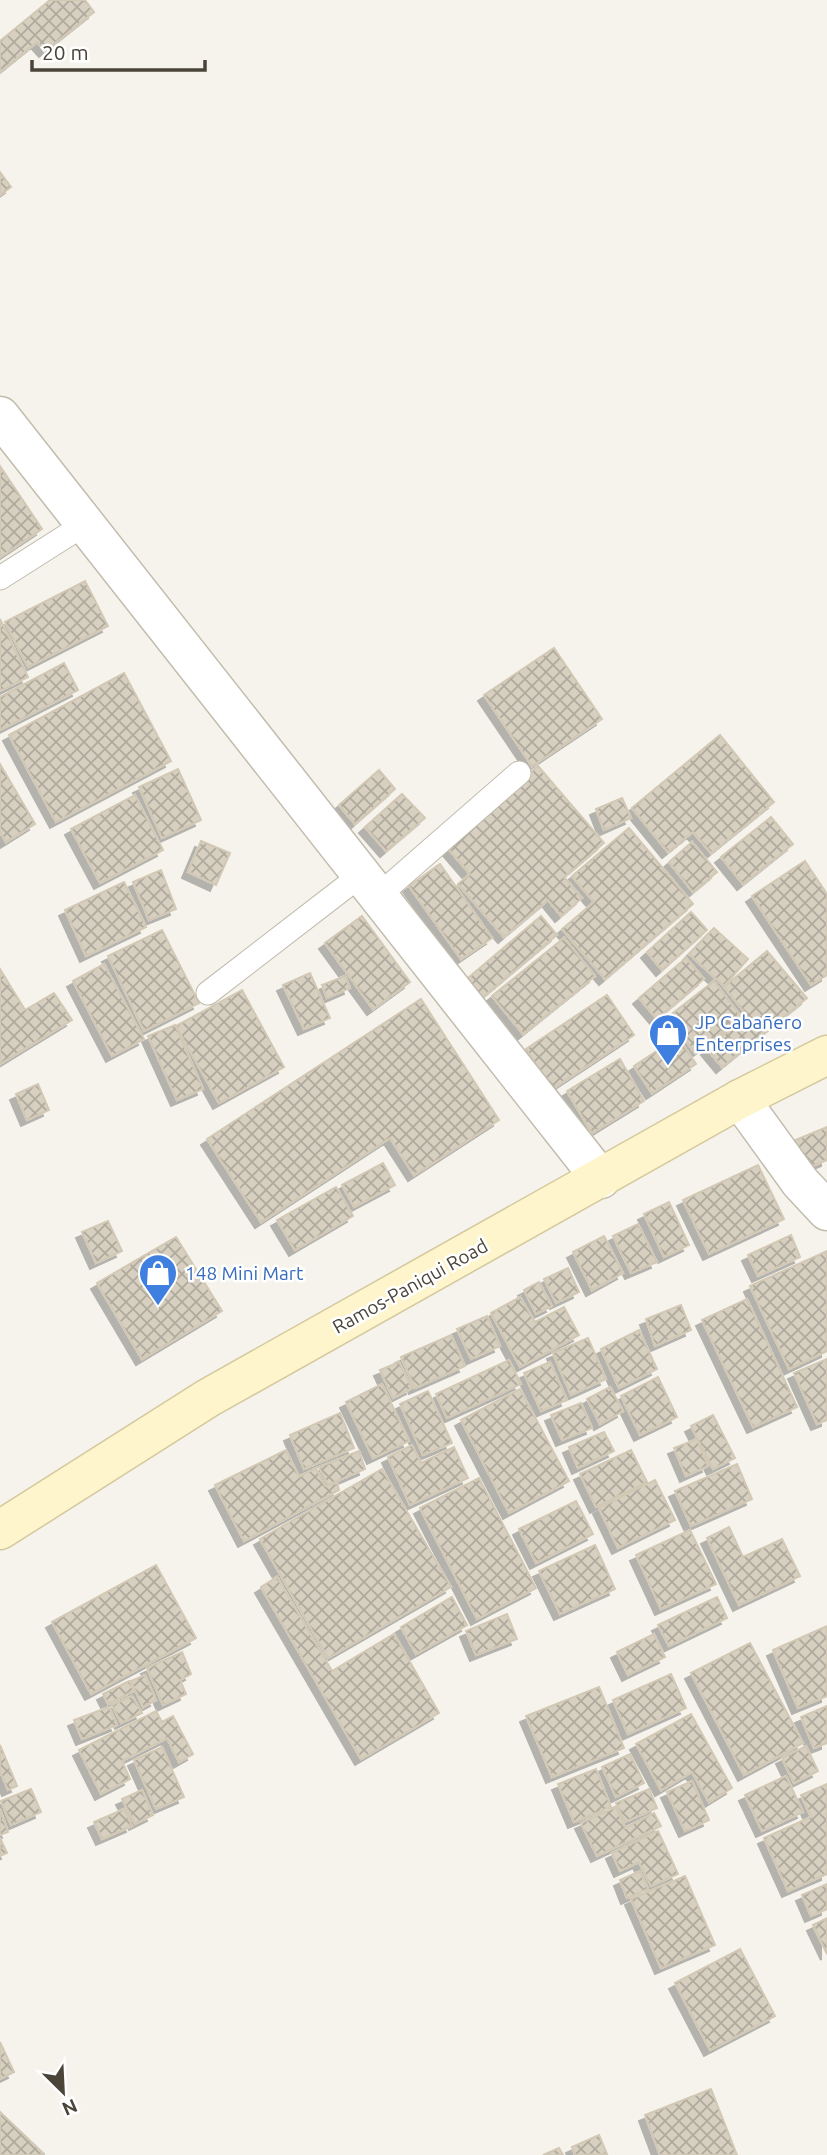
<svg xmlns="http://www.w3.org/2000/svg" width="827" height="2155" font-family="Ubuntu,sans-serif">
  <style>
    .building { fill: url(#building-cross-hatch); stroke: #d2c8b4; stroke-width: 2; filter: url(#shadow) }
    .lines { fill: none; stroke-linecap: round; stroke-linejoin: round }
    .service-casing { stroke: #c1bcae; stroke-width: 25 }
    .minor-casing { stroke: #c1bcae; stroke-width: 41 }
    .tertiary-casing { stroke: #c1bcae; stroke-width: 41 }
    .secondary-casing { stroke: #d4c89c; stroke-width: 41 }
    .service { stroke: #fff; stroke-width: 23 }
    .minor { stroke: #fff; stroke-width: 38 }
    .tertiary { stroke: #fff; stroke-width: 38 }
    .secondary { stroke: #fef5cd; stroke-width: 38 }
    .labels { text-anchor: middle; stroke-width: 5; stroke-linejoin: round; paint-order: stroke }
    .shop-label { font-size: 19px; fill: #366cbe; stroke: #fff; text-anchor: start }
    .street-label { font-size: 19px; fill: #4a4439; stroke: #fff }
  </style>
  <defs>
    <pattern id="building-cross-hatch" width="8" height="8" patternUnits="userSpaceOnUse" patternTransform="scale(1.75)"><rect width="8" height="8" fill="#d7d0c1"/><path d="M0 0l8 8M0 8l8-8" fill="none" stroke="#b0aa9e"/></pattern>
    <filter id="shadow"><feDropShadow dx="-6" dy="6" stdDeviation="0" flood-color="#0004"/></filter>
  </defs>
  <rect width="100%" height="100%" fill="#f6f3ec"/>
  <path class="building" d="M50 0H85L94 12 45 51 37 42 0 72V41Z
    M0 172 11 187 0 195Z
    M0 466 42 529 0 557Z
    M85 581 108 626 28 667 5 622Z
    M0 619 28 677 0 691Z
    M554 648 602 719 532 766 484 695Z
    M64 663 78 690 0 730V697Z
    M124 673 171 761 56 822 9 735Z
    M720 735 774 802 711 853 693 832 668 852 632 808Z
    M0 764 35 824 6 842 0 832Z
    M538 766 604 843 564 877 582 898 561 916 548 900 504 937 458 884 470 874 445 845Z
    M178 769 201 820 162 838 139 787Z
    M379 770 395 789 355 824 339 805Z
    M402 794 425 818 386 851 365 827Z
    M135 795 163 850 100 883 71 829Z
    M622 798 631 818 604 830 596 809Z
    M771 817 793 844 743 884 721 857Z
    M629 828 693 904 605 979 562 929 594 902 572 876Z
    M201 841 230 853 216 885 188 872Z
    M692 842 717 872 693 892 669 862Z
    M805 861 827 894V975L811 985 752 896Z
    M440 864 492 938 461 959 409 886Z
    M161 870 176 909 149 920 133 882Z
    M124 882 146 927 86 956 65 910Z
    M691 912 707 930 662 970 647 952Z
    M362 916 410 982 373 1009 325 943Z
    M541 916 557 935 478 1001 462 983Z
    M714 928 748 959 724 986 689 954Z
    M162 930 199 1003 144 1031 108 956Z
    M564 938 595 976 523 1034 492 996Z
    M767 951 807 998 722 1067 707 1049 747 1015 724 987Z
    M686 958 704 979 657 1019 639 998Z
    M104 964 144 1039 112 1056 73 981Z
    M0 969 25 1010 54 993 72 1020 0 1064Z
    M310 973 330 1018 304 1029 283 985Z
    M345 976 350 988 327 998 322 985Z
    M714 981 742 1018 695 1053 668 1017Z
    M242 990 284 1067 219 1103 176 1026Z
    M607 995 634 1035 552 1089 526 1049Z
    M421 999 499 1120 414 1175 390 1138 261 1222 207 1139Z
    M175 1025 203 1089 177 1100 148 1036Z
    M678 1037 696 1064 652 1093 634 1066Z
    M620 1059 644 1101 592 1133 567 1091Z
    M38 1084 49 1110 27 1120 16 1094Z
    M827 1127V1160L805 1169 793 1141Z
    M383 1163 395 1185 354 1207 342 1185Z
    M758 1165 784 1219 709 1254 683 1200Z
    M336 1187 353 1216 295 1250 277 1220Z
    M669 1202 689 1245 664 1257 644 1214Z
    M108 1221 122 1251 96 1263 82 1232Z
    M638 1224 657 1262 631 1273 613 1236Z
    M791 1235 800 1257 758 1276 748 1255Z
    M604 1236 623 1273 592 1290 573 1252Z
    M176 1237 222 1311 142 1359 97 1283Z
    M827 1251V1351L789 1369 750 1286Z
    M568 1268 579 1292 556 1303 544 1279Z
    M539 1282 552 1306 536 1314 524 1290Z
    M520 1297 535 1322 564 1307 579 1335 520 1367 491 1313Z
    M747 1299 797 1407 753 1427 702 1320Z
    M681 1305 691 1330 655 1346 646 1319Z
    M487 1316 500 1346 471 1359 457 1329Z
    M639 1330 657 1369 619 1388 601 1349Z
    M451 1335 465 1366 415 1388 401 1357Z
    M588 1338 606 1379 571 1395 553 1353Z
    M827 1359V1420L817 1424 794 1373Z
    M509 1360 521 1384 447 1418 436 1394Z
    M399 1362 412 1388 393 1398 380 1370Z
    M550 1362 567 1400 541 1411 524 1373Z
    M658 1377 677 1417 640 1435 621 1396Z
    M382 1384 409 1441 373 1458 346 1402Z
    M610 1387 623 1411 600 1424 587 1399Z
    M520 1389 569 1481 509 1513 461 1420Z
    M428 1391 452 1443 423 1455 400 1404Z
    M581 1403 592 1428 562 1440 551 1415Z
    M340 1413 354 1448 304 1469 290 1435Z
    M713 1415 735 1458 713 1469 691 1426Z
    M604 1432 614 1451 578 1468 569 1447Z
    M697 1439 708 1466 686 1476 674 1448Z
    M412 1445 421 1463 454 1447 468 1478 410 1505 388 1457Z
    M286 1450 299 1477 316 1468 325 1486 337 1483 339 1490 244 1541 215 1485Z
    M631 1450 647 1482 596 1507 580 1474Z
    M359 1451 365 1469 328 1485 319 1467Z
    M737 1464 752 1499 691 1526 675 1491Z
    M382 1469 451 1587 328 1658 260 1539Z
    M479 1478 536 1588 477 1619 420 1508Z
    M655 1480 675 1520 618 1548 599 1508Z
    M576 1501 593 1534 536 1563 519 1529Z
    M729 1527 743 1557 782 1539 800 1576 739 1605 707 1538Z
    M690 1530 716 1584 661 1609 636 1555Z
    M595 1545 615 1589 560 1614 539 1571Z
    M156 1565 196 1638 91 1694 52 1622Z
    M277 1577 332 1671 394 1634 439 1713 361 1759 261 1587Z
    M452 1597 467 1625 416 1654 401 1627Z
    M717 1597 727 1618 669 1646 658 1625Z
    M507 1614 517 1639 476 1655 466 1631Z
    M827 1626V1696L798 1708 773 1650Z
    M654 1634 665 1657 628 1675 617 1652Z
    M750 1643 803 1743 744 1775 691 1673Z
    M182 1652 191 1674 180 1680 186 1694 163 1705 147 1668Z
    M671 1674 686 1708 628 1734 613 1700Z
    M145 1675 156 1700 143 1707 131 1681Z
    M129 1681 134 1691 108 1704 103 1694Z
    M599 1687 624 1748 552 1777 526 1716Z
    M132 1696 142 1713 121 1723 112 1705Z
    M827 1706V1743L814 1748 801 1717Z
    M109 1707 117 1725 82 1739 74 1720Z
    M156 1711 162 1722 173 1716 193 1754 179 1762 167 1738 122 1761 130 1779 101 1794 79 1750Z
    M691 1714 732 1788 709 1802 692 1772 661 1790 636 1744Z
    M0 1745 17 1786 8 1790 0 1771Z
    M806 1746 818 1771 794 1783 782 1758Z
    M162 1747 184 1797 156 1809 134 1760Z
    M630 1754 644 1783 616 1797 602 1767Z
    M596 1769 611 1807 574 1822 558 1784Z
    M786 1776 803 1812 762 1831 745 1795Z
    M692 1781 709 1820 685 1831 667 1792Z
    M827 1784V1874L788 1891 764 1838 811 1817 801 1795Z
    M31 1789 41 1812 11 1825 1 1801Z
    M649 1789 657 1808 625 1822 616 1803Z
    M142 1790 153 1815 135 1824 122 1799Z
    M616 1807 625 1828 654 1813 661 1826 597 1856 581 1823Z
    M0 1809 8 1832 0 1835Z
    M124 1809 132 1826 102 1839 94 1822Z
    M658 1831 678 1874 651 1886 639 1862 620 1871 612 1853Z
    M0 1838 7 1853 0 1856Z
    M640 1871 648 1889 627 1898 620 1880Z
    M685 1876 715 1945 661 1968 631 1899Z
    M827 1884V1909L811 1916 802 1895Z
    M827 1918V1954L813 1925Z
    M740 1949 775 2016 710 2050 675 1983Z
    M0 2042 14 2072 0 2079Z
    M711 2089 737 2155H660L645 2115Z
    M0 2112 44 2154V2155H0Z
    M599 2135 607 2154 575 2155 572 2147Z
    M559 2148 563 2155H543Z"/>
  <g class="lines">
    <defs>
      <path id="service" d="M0 578 85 524
        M378 896 519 773
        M208 993 361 875"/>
      <path id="minor" d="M740 1099 800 1182 827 1211"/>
      <path id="tertiary" d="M0 416 601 1179"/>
      <path id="secondary" d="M0 1530 208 1398 740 1099 827 1055"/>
    </defs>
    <use href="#service" class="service-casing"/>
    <use href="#minor" class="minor-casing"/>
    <use href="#tertiary" class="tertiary-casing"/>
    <use href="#secondary" class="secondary-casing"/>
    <use href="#service" class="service"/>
    <use href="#minor" class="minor"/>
    <use href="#tertiary" class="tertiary"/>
    <use href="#secondary" class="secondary"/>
  </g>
  <defs>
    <symbol id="shop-pin" viewBox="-11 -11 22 30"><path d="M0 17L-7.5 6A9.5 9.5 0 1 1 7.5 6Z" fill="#3f7fe0" stroke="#fff"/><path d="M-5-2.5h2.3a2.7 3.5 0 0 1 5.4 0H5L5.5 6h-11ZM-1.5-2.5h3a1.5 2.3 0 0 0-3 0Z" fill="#fff"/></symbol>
  </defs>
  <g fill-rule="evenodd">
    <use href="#shop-pin" x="646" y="1011" width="44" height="60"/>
    <use href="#shop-pin" x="136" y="1251" width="44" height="60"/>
  </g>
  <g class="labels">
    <g class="shop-label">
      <text x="695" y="1029">JP Cabañero<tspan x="695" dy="22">Enterprises</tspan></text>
      <text x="185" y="1280">148 Mini Mart</text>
    </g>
    <g class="street-label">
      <text transform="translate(410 1286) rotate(-29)" y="7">Ramos-Paniqui Road</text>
    </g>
  </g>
  <g transform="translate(63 2092) rotate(156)" stroke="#ffffff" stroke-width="5" paint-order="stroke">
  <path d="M0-5L12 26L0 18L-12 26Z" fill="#4a4439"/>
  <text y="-10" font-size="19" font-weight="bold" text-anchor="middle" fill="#4a4439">N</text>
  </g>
  <path d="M32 60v10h173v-10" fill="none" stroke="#4a4439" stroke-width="3.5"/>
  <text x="42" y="60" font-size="21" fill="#4a4439" stroke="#ffffff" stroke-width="5" paint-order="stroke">20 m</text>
</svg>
